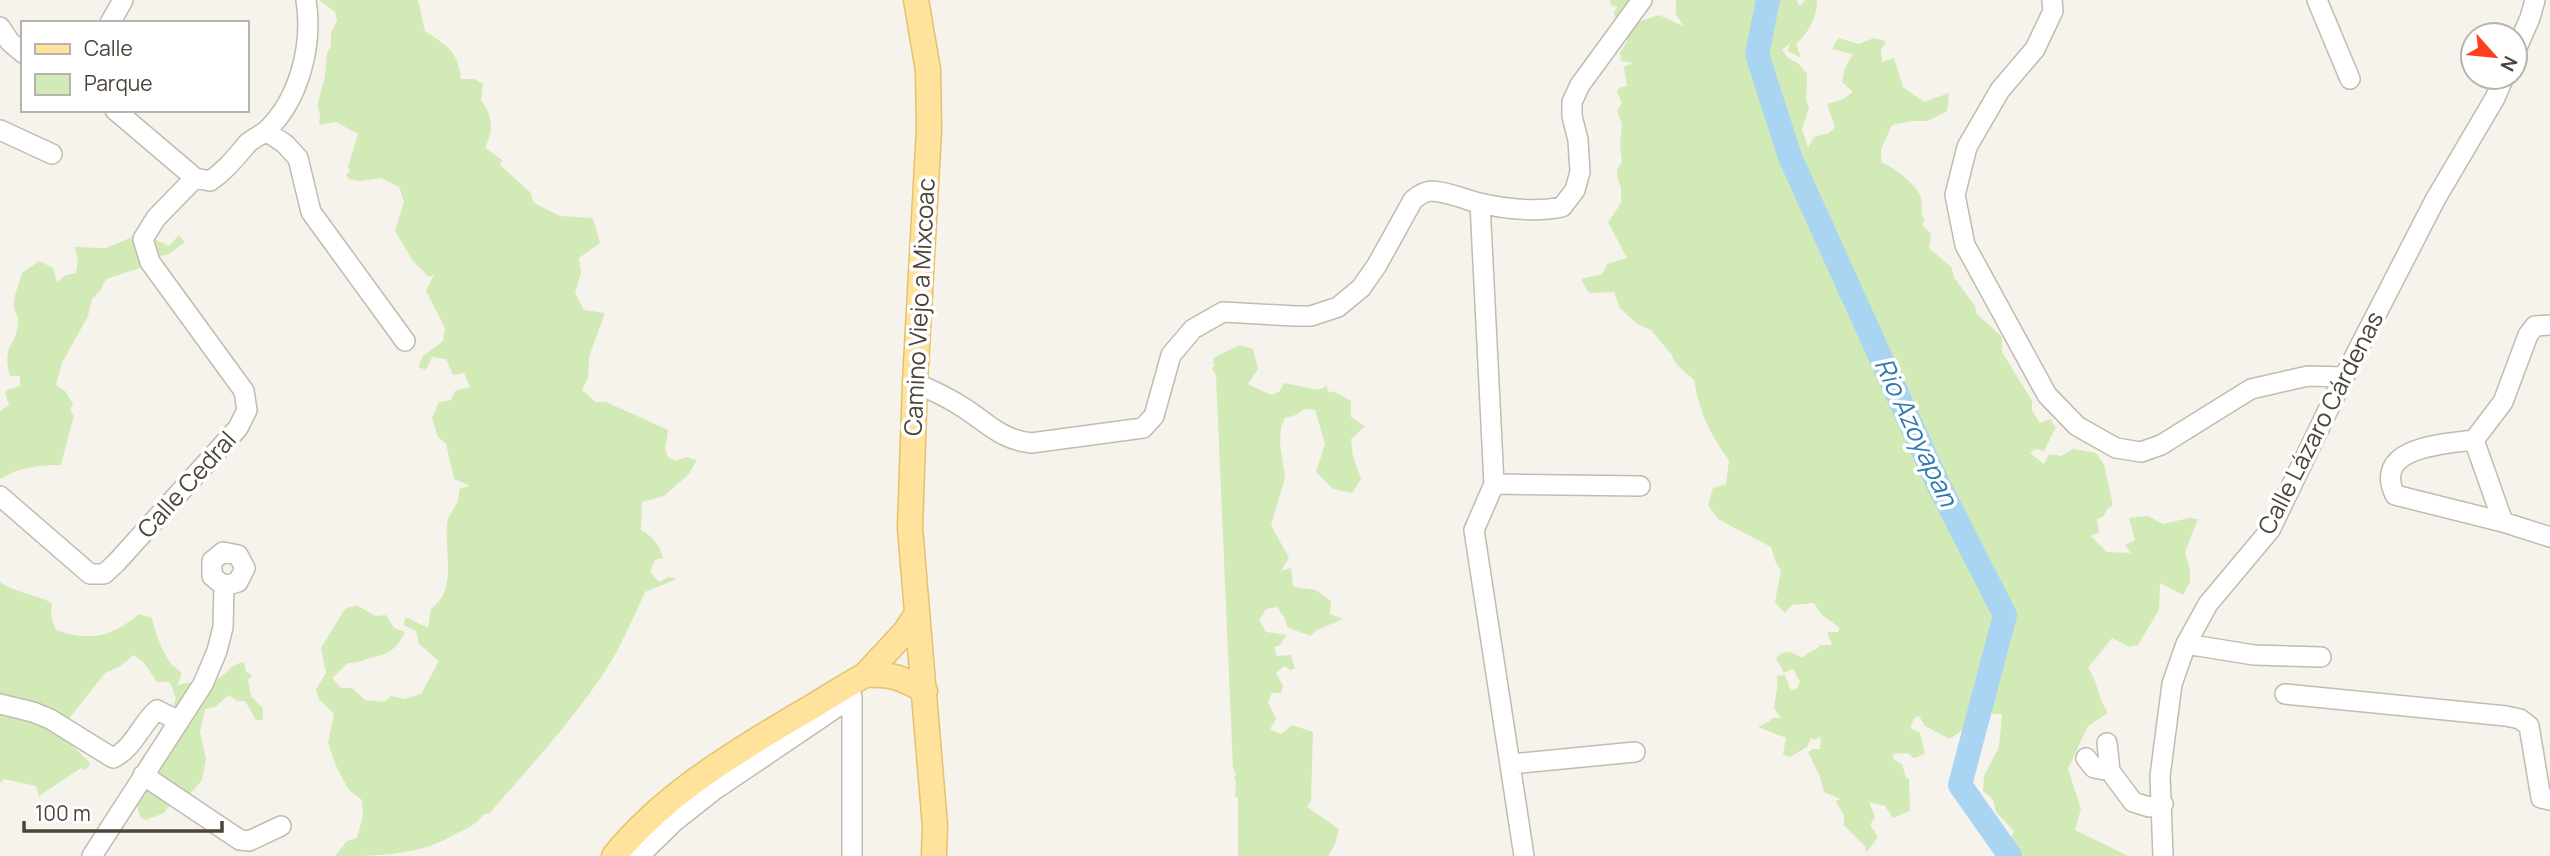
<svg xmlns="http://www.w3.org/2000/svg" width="2550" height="856" font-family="Manrope,sans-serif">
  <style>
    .green { fill: #d2eab5 }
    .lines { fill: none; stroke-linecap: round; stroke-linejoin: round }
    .river { stroke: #a9d4f2; stroke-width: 24 }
    .minor-casing { stroke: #c2bbae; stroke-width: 22 }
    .major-casing { stroke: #e6c16a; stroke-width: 27 }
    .minor { stroke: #fff; stroke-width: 19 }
    .major { stroke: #ffe39c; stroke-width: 24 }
    .labels { text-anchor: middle; stroke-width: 7; stroke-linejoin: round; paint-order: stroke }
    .street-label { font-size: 24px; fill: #4b4439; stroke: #fff }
    .water-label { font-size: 26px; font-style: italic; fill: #2e7ab2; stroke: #fff }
  </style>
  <rect width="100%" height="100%" fill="#f6f3ec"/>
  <path class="green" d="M319 0H418L425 31C447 46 458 50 461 79H474L483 84 481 100C493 117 494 129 485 148L502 160 500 165 530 192 534 203 560 216 593 218 600 243 579 258 581 273 575 292 584 310 605 313 589 357 588 378 582 390 596 402H606L668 430 665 449 668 457 676 461 686 457 697 460 689 474 664 496 642 502 641 530C651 535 661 546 663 558L655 560 650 572 659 582 669 577 677 579 645 592C636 612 627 632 617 651 586 707 531 765 489 814H484C474 828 461 830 448 838 414 856 376 856 335 856L347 841 357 838 363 816 362 800 349 790 337 768 328 743 334 714 319 699 316 690 326 673 321 648 345 609 356 605 376 616 386 615 394 628 405 632C397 650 388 654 370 658 361 661 357 663 348 663L332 678 341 688H352L365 700 384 702 391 696 405 699 421 694 439 661 419 644 416 631 403 625 406 617 428 628 431 609C458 590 444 553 447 525 448 511 460 508 459 489L470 486 454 479 446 444 438 437 432 418 439 402 451 400 455 391 470 387 464 373 453 375 446 359 432 357 426 370 418 367 423 356 443 341 445 328 426 291 434 275 429 277 413 261 395 231 404 202 399 187 381 178 359 181 348 179 346 174 350 172 348 167 358 134 336 122 319 125 320 113 317 106 325 77 327 53 331 46V33L337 21 335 12Z
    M1610 0H1633L1635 23 1659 15 1683 26 1676 14V0H1796L1800 6 1805 0H1817C1817 18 1809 32 1796 44L1801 58 1788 51 1790 43 1782 50 1788 58 1798 63 1807 74 1806 100 1809 108 1802 129 1808 148 1814 137 1829 133 1835 127 1827 104 1843 99 1853 92 1842 82 1845 68 1853 54 1832 49 1838 38 1859 44 1874 38 1886 41 1881 50 1882 62 1894 58 1903 87 1924 102 1949 93 1947 111 1928 121H1912L1892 125 1881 150V162C1894 168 1916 183 1921 198 1924 207 1918 212 1925 220L1922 225 1931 234 1929 248 1951 267 1955 279 1975 306 1977 314 2002 337V352L2032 401V410L2040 423 2051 419 2053 425 2056 427 2044 451 2035 449 2030 453 2044 464 2049 454 2061 456 2073 449 2096 453 2104 465 2113 505 2107 509 2103 517 2097 519 2099 532 2091 536 2107 552 2131 553 2125 545 2135 540 2129 518 2148 516 2163 524 2189 518 2198 519 2185 552 2190 569V582L2183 595 2160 583 2159 610 2138 645 2129 647 2112 638 2088 668C2099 683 2098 699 2108 713L2088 726 2068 769 2081 809 2075 830 2128 856H2004L2014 831 1996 812 1993 800 1983 791 1984 776 1999 747 2002 714H1993L1986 710 1972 730 1966 734 1961 731 1950 739 1925 726 1919 716 1914 718 1910 728 1920 733 1925 754 1914 758 1907 753 1893 754 1894 760 1902 764 1906 778 1909 779 1910 811 1893 818 1885 806 1869 802 1875 817 1870 825 1878 837 1866 853 1865 846 1844 825V816L1836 801 1840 799 1824 792 1820 777 1808 752 1813 749H1820L1821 737 1814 740 1811 738 1807 747 1790 757 1783 754 1786 738 1758 727 1770 721 1772 718H1781L1774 708 1777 689V676L1785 675 1791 691 1797 688 1800 682 1793 669 1784 673 1776 658C1785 649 1791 651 1802 658 1808 652 1815 651 1821 645H1832L1827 632H1838L1840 628 1821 614 1814 603 1792 605 1785 613 1775 602 1781 570 1776 563 1771 547 1718 519 1708 505 1713 488 1726 484 1729 460C1710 435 1699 411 1694 380L1677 365 1671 354 1651 330 1637 324 1620 308 1614 292 1589 293 1581 279 1602 274 1607 264 1627 258 1608 222 1621 203V187L1617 177V170L1622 161 1620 146 1622 124 1617 111 1622 103 1617 92 1619 88 1627 86 1624 67 1633 63 1621 61 1620 52 1627 42 1629 26 1616 20 1614 12 1617 7 1611 5Z
    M142 233 169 246 179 235 185 242 169 254 161 256 158 262 106 279 100 291 92 299 88 316 62 363 56 385 65 391 73 404 70 410 74 415 61 465C38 465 20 467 0 479V411L9 405 5 393 7 390 20 386V376H10C1 344 17 347 18 322 19 316 14 312 14 306 13 296 20 282 22 273L39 261 53 268 57 282 64 276 76 273 78 258 74 247 106 248Z
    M1239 345 1253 349 1258 369 1248 384 1271 395 1280 391 1284 383 1318 390 1327 386 1328 393 1333 391 1351 401V417L1365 426 1351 439 1353 456 1361 479 1352 493 1333 489 1316 472 1325 444 1315 410 1305 409 1296 415 1285 418 1281 427 1280 444 1285 478 1271 525 1289 558 1281 571 1291 568 1293 587 1316 590 1331 601 1330 614 1343 619 1317 630 1310 636 1287 627 1285 619 1277 607 1266 609 1259 620 1266 632 1287 635 1280 645 1274 647 1277 656 1291 655 1295 668 1291 670 1284 666 1276 673 1283 686 1281 693H1272L1268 702 1276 719 1270 729 1281 734 1292 725 1313 732 1311 801 1307 807 1339 829 1335 844 1328 856H1238V798L1235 796 1236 781 1234 779 1236 774 1233 768 1216 375 1212 369 1215 364 1212 363 1215 357Z
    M0 582C16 593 35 594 52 603L51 616 56 630C89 642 112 637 139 614L152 618C155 632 162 651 171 664 174 668 182 669 181 676 180 680 178 682 177 686 193 679 203 684 216 679 230 674 225 666 244 662L246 672 252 675 248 680 251 696 263 708V720H256L245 701H237L229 695 215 707 205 709 200 732 206 759 202 780 190 794 175 798 164 813 146 820 140 817 131 779 143 755 155 752 162 725 167 726 176 698 170 682H157L144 663 134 655 119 667 105 673 68 720 64 737 90 763 86 770 81 768 39 796 36 786 4 779 0 783Z"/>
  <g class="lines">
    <path class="river" d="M1768 0 1757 54 1790 157 1937 482 2005 615 1960 785 2010 856"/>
    <defs>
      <path id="minor" d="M2052 0 2053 11 2035 49 2000 90 1967 147 1955 195 1965 245 2047 395 2077 426 2116 448 2141 452 2161 445 2251 389 2308 376 2344 377
        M2317 0 2350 79
        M110 23 123 0
        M0 27 10 42 23 53
        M2515 52 2530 18 2535 0
        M115 110 195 178 210 181C225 171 236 157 248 143 254 138 261 135 266 131 300 99 313 44 306 0
        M0 130 52 154
        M266 131 285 144 298 158 311 212 405 341
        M1480 203 1494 484 1474 530 1524 856
        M915 383C932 390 949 398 964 408 989 424 1000 439 1031 443L1143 428 1154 416 1171 355 1193 329 1223 312 1295 316H1311L1338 307 1361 288 1377 265 1413 200C1419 195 1425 191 1432 191 1447 192 1462 198 1475 202 1504 209 1533 213 1562 207L1575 190 1580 172 1578 140 1572 116V102L1580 85 1642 0
        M2474 440C2443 444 2372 447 2395 495L2503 522 2550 537
        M1494 484 1640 486
        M0 496 90 574H104L116 563 238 428 247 410 244 391 150 262 143 239 156 218 195 178
        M2503 522 2474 440 2503 402 2528 335 2535 326 2550 325
        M223 552 238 555 245 568 238 582 224 586 212 576V561Z
        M2186 644 2254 655 2321 657
        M2285 694 2506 716 2520 719 2529 726 2541 798 2550 800
        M852 697V856
        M0 704 33 712 50 719 113 758C133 749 141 724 157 710L179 721
        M2107 743 2110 771 2133 802 2149 807 2163 804
        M2086 758 2094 768 2110 771
        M1511 764 1635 752
        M143 775 240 840 249 841 281 826
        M92 856 203 684 217 651 223 627 224 586
        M639 856 675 821 713 791 852 697 847 684
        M2163 856 2160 776 2172 684 2186 644 2208 604 2270 530 2344 377 2435 200 2495 98 2504 77"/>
      <path id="major" d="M916 0 928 70 929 129 915 383 910 528 935 826 934 856
        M865 675 905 632 916 615
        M614 856C662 797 726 758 791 719 816 705 840 689 865 675 892 674 901 677 925 691"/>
    </defs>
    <use href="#minor" class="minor-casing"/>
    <use href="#major" class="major-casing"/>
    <use href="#minor" class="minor"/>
    <use href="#major" class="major"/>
  </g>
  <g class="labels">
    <g class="street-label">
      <text transform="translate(920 307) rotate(-87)" y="8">Camino Viejo a Mixcoac</text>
      <text transform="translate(2321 423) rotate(-63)" y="8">Calle Lázaro Cárdenas</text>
      <text transform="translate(187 485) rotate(-48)" y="8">Calle Cedral</text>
    </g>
    <g class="water-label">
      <text transform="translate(1916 432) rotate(65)" y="9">Rio Azoyapan</text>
    </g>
  </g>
  <rect x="21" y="21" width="228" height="91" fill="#ffffff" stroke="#b7b4b0" stroke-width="2"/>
  <rect x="35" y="44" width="35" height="10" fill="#ffe39c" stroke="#b7b4b0" stroke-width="2"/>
  <text x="84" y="56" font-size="21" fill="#4b4439">Calle</text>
  <rect x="35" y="74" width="35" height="21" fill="#d2eab5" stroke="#b7b4b0" stroke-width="2"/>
  <text x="84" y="91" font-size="21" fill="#4b4439">Parque</text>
  <g transform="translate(2494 56) rotate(117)"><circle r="33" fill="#ffffff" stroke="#b7b4b0" stroke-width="2"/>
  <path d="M0-5L12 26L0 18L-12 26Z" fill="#fc3f1d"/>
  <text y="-10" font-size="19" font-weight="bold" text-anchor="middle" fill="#4b4439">N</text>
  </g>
  <path d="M24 821v10h198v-10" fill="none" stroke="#4b4439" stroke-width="3.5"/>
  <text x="35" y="821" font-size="21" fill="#4b4439" stroke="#ffffff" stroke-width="5" paint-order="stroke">100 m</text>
</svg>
